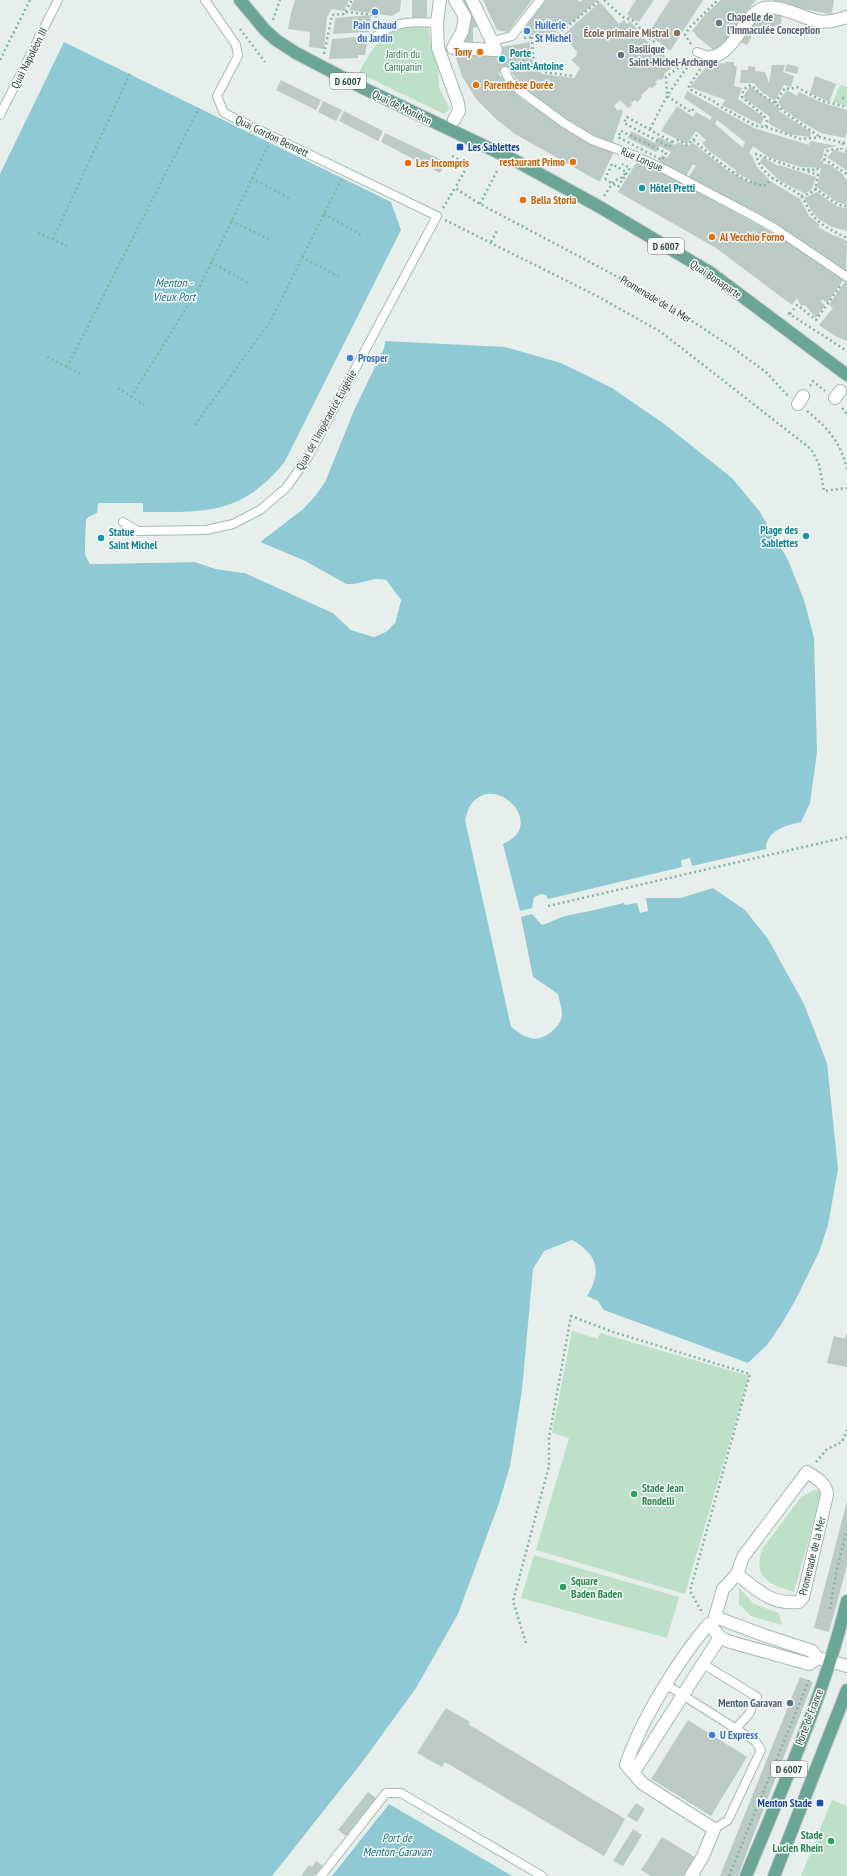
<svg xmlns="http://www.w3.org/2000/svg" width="847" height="1876" font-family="'PT Sans Narrow',sans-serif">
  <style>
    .green { fill: #bfe0c8 }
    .water { fill: #8ec9d4 }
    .pier { fill: #e6efeb }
    .building { fill: #bbcac4; fill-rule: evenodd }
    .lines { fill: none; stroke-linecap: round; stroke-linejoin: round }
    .service-casing { stroke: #a8b8b2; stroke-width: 10 }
    .pedestrian-casing { stroke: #a8b8b2; stroke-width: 14 }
    .minor-casing { stroke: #a8b8b2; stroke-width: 14 }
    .primary-casing { stroke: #c2cac8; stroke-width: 14 }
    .path { stroke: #86b3a5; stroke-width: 2.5; stroke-dasharray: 2 3; stroke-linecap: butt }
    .service { stroke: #fff; stroke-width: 8 }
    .pedestrian { stroke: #fff; stroke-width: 12 }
    .minor { stroke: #fff; stroke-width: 12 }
    .primary { stroke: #6aa596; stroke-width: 12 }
    .path-bridge { stroke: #86b3a5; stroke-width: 2.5; stroke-dasharray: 2 3; stroke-linecap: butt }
    .shop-dot { fill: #3f7fe0; stroke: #f7fbf9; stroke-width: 1.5 }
    .worship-dot { fill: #6b7280; stroke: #f7fbf9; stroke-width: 1.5 }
    .education-dot { fill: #8d6e63; stroke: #f7fbf9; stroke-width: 1.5 }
    .food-dot { fill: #e8710a; stroke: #f7fbf9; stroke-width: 1.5 }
    .culture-dot { fill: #0f9aa8; stroke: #f7fbf9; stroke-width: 1.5 }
    .transit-dot { fill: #1a4fb4; stroke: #f7fbf9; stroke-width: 1.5 }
    .leisure-dot { fill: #2e9e5b; stroke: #f7fbf9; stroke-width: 1.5 }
    .service-dot { fill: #5c6f8a; stroke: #f7fbf9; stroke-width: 1.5 }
    .labels { text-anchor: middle; stroke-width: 3; stroke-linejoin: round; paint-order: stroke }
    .shield { fill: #f7fbf9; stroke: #637a73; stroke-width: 1 }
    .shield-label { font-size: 10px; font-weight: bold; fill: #24423a }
    .worship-label { font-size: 11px; font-weight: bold; fill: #5b616d; stroke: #f7fbf9; text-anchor: start }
    .shop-label { font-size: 11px; font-weight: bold; fill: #366cbe; stroke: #f7fbf9; text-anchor: start }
    .education-label { font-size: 11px; font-weight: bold; fill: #785e54; stroke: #f7fbf9; text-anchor: end }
    .food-label { font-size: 11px; font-weight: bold; fill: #c56008; stroke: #f7fbf9; text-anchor: start }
    .culture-label { font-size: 11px; font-weight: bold; fill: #0d838f; stroke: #f7fbf9; text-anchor: start }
    .park-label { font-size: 11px; fill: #2d7a4b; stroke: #f7fbf9 }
    .street-label { font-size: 11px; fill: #24423a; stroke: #f7fbf9 }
    .transit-label { font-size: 11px; font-weight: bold; fill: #164399; stroke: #f7fbf9; text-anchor: start }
    .leisure-label { font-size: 11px; font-weight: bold; fill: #27864d; stroke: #f7fbf9; text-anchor: start }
    .service-label { font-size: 11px; font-weight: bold; fill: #4e5e75; stroke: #f7fbf9; text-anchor: end }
    .water-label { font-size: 12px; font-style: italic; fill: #1c6f80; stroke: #f7fbf9 }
  </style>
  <rect width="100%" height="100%" fill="#e6efeb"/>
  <path class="green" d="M428 25 431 46 438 69 439 88 450 109 444 114 359 73C378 37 385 28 428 25Z
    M840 85 847 87V106L833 102Z
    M572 1331 598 1339 600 1333 749 1376 685 1594 536 1550 569 1438 552 1433Z
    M814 1490 822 1491 794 1592C770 1585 751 1577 763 1548L801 1497Z
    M534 1555 679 1597 667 1638 521 1598Z
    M739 1588 754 1604 779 1613 782 1625 751 1616 739 1604Z
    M832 1800 847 1806V1876H801Z"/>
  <path class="water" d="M64 42 391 202 401 230 284 463C240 515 207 512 143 512V503H98L97 513 89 517 86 520 85 554 90 564 195 562 216 569 245 573 333 613 351 630 374 637 395 623 401 600 386 580 376 579 355 584H346L305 561 260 542 303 509 315 496 325 482 354 410 384 348 385 341 505 347 561 363 612 388 663 423 732 478 760 512 788 560 804 600 814 638 817 752 810 803 801 822C787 825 766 830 766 849L692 866 690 858 681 860 682 867 548 899 546 895 541 894 534 897 532 908 520 911 503 844C507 842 511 840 514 837 536 817 499 780 476 799 469 804 467 813 465 820L511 1027C517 1031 522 1036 530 1038 542 1042 561 1028 562 1015 562 1008 559 1000 558 994L533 977 521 917 532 914 542 925C550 923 557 918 565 916 585 912 604 908 624 903L625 905 637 903 640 913 648 911 646 898H681L713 888 745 910 768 939 804 1004 827 1063 838 1169 828 1225 819 1252 796 1299 781 1325 767 1345 748 1363 604 1310 598 1301 587 1296C602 1272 598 1254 572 1240L544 1251 533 1269 522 1390 510 1466 499 1503 458 1614 416 1688 363 1761 272 1876H0V174Z
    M389 1804 512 1876H332Z"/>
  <path class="pier" d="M385 341 384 348 354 410 325 482 315 496 303 509 260 542 305 561 346 584H355L376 579 386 580 401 600 395 623 386 632 374 637 351 630 333 613 245 573 216 569 195 562 90 564 85 554 86 520 89 517 97 513V516L88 521 87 554 91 562 195 560 217 567 245 571 334 612 352 628 374 635 385 630 393 622 399 601 385 582 376 581 355 586H346L325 574 258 542 301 507 314 495 324 481 352 409Z"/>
  <path class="building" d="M295 0H349L344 11 332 9 327 17 324 49 309 47 310 32 288 29 291 13Z
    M354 0H401L400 11 392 16 349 10Z
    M412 0H427V17L412 19Z
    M455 0H472L483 24 473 28V49L496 48 530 42V57L542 74 574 78 580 68 571 60 576 56 577 52 563 35 600 2 619 24 624 20 627 24 630 21 653 48 656 46 674 66 664 74 665 76 661 80 659 79 655 82 657 84 652 88 650 87 641 95 642 97 637 102 635 100 631 103 632 105 628 108 620 100 614 106 618 111 620 109 623 111 612 144 597 138 537 100 521 87 510 70 498 73 522 99 565 128 595 147 614 151 600 182 515 134 496 119 476 99 462 76 453 48 462 32Z
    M483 0H532L508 32 497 30Z
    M546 0H577L580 2 582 0H598L575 20 556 32 526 36 524 28Z
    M636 0H654L639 22 628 17 629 15 627 14Z
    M670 0H703L670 51 648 34Z
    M721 0H756L746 12 747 14 716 52 695 35 696 34 692 31 704 16Z
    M774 0H834L832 13 829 14 773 3Z
    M782 14 781 25 758 29 751 37 747 45 738 41 757 19 764 16Z
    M371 15 369 32 333 34 335 18Z
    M357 37H368L365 55H358V58L329 59 332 39Z
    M711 61 725 64V62H734V66H737L734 86 742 88 738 99 764 117 761 125 722 105 725 100 690 87Z
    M787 64 799 67 797 74 785 71Z
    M772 65H785L783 72 794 76 791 87 784 85 775 101 762 92 755 85V83H740L741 70H748V66L755 67V71L765 72 769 83Z
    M815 76 836 84 829 102 810 93Z
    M281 80 321 100 316 110 276 90Z
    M750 86 781 109 779 111 811 132 810 137 788 134 771 125 768 122 770 117 743 97Z
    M787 90 797 96 799 92 820 102 847 110V131L845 138 821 133 797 119 782 108 778 102Z
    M687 91 754 128 809 145 810 141 837 146 824 149 823 157 819 162 824 159 823 164H829L845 176 844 177 847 180V203L845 204 838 203 817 187 821 168 801 167 777 160 768 157 753 146 749 153 752 156 757 167 769 179 768 180 800 199 809 216 820 225 818 227 834 236V235L847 241 846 271 758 213 688 178 696 166 693 164 686 176 659 161 662 155 667 158 671 152 659 146 656 152 628 138 631 131 655 143 658 137 675 145 678 142 687 146 693 143 727 170 751 183 752 181 735 172 736 170 709 151 702 143 706 140 696 131 687 144 661 131 677 106 693 117 696 112 710 120 711 119 712 117 684 98ZM717 120 745 142 743 148 715 124Z
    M323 101 342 110 336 121 318 112Z
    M344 111 383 131 378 141 339 121Z
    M385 133 446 162 440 173 381 142Z
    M847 146V171L827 157 834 150 844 153Z
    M763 157 778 166 779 165 816 177 811 191 804 193 780 181 760 162Z
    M638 160 681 181 710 199 775 234 844 279 827 303 822 299 821 302 825 305 816 318 805 305 801 306 797 298 792 305 716 248 618 192Z
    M817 192 838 207 847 208V231L832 227 820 220 813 213 804 198Z
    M847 279V341L835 336 819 325 833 308 829 305Z
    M847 1331V1367L827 1363 834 1336 845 1339Z
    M847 1501V1566L829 1632 814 1628Z
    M800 1677 813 1682 748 1849 738 1876H720Z
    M446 1708 470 1722 468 1724 625 1819 604 1856 445 1762 442 1767 417 1753Z
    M688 1720 747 1757 711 1816 651 1779Z
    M368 1792 376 1798 346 1836 338 1830Z
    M636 1803 645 1809 637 1822 627 1816Z
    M633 1829 642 1835 623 1866 613 1861Z
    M662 1837 695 1857 683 1876H651L641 1870Z
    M316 1861 323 1866 319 1871 314 1876H301L309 1865 312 1867Z"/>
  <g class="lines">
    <defs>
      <path id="service" d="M375 37C395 21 412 21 437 23
        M497 40 512 36 540 0
        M697 52 711 57
        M505 71 509 80 519 90 564 123 592 140 636 156 668 171 753 216 776 229 847 277
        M0 115 58 0
        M123 522 138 531 206 530 233 524 260 510 286 488 308 457 437 216 224 113 217 96 238 56 236 45 205 0
        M703 1664 757 1697 749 1714 736 1728
        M667 1685 755 1741 761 1750 728 1820 714 1829
        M321 1876 386 1793H401L542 1876"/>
      <path id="pedestrian" d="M440 0 437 23 438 48 458 103 459 111 454 120
        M455 0 465 17 462 32 453 48 496 50 472 0
        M835 398 840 391
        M798 404 803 396"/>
      <path id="minor" d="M711 57C735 54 745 12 764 8 782 5 800 17 817 21 828 23 837 20 847 17
        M737 1574C757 1590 772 1605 799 1602L803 1597 827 1495C827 1483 816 1478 807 1472L743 1557 737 1574 723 1589 715 1617 766 1636 812 1651 818 1658 847 1666
        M633 1773 720 1637
        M691 1876 703 1856 714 1829 643 1784 626 1765C640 1722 679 1658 709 1624L720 1637 727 1641 809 1664 818 1658"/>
      <path id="primary" d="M240 0 265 30 276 40 296 53 363 88 516 161 598 206 711 273 847 375
        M746 1876C783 1786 824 1696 847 1601
        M774 1876 847 1690"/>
    </defs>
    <use href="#service" class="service-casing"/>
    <use href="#pedestrian" class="pedestrian-casing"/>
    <use href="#minor" class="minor-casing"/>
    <use href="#primary" class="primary-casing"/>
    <path class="path" d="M604 0 623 17 634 21 646 36 657 44
      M346 12 375 15 379 22
      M273 20 280 0
      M240 29 265 62
      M558 34 600 0
      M532 37 533 57 543 72 573 76
      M524 38 558 34 559 36
      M691 44 685 35 689 28 718 0
      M324 54 332 15 344 14 352 0
      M0 60 30 0
      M703 65 689 86V89L715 102 721 107 756 126 766 127 801 139 820 137 843 143 847 142
      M688 67H679L666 77 667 96 691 112 694 108
      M842 98 847 99
      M775 103 785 88 790 89 797 87 822 101 847 107
      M627 117 672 142 669 147 624 123Z
      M766 127 767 120 764 116 742 97C742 91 745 87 751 85L763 96 775 103 787 114 820 137
      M650 129 667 96 692 60
      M621 131 666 153 662 160 618 137Z
      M693 140 697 135
      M672 142 678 140 687 145 693 140C714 157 736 180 764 186L773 178
      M843 143 841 150 835 149 827 151 824 159 847 174
      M452 156 468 165 455 188
      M818 168 817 170 798 169 756 154C761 178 783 182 800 195 804 198 807 208 811 213 819 225 835 232 847 238
      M252 178 289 198
      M618 187 630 168 622 164
      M815 188 838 205 847 206
      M604 196 614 181 623 177 626 172 612 164 605 179
      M801 196 815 191 818 175 802 169
      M480 204 498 169
      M443 208 455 188 480 204 654 296 733 348 767 373 789 397
      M324 214 361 235
      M445 220 597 296 661 332 811 449 819 464 824 491 847 488
      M231 221 269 239
      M38 233 67 246
      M53 239 130 74
      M491 242 498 229
      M302 257 339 277
      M211 262 248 283
      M788 313 847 351
      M790 314 797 305 816 320 841 285
      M47 357 83 375
      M67 367 199 108
      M810 386 813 381 825 391
      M118 388 144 405
      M131 397 199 288 268 146
      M842 408 847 414
      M807 411C829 429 841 443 847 470
      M195 425 270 322 341 180
      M548 906 847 837
      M816 1462 827 1449 842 1442 847 1430
      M830 1609 837 1568 847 1530
      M526 1643 513 1601 549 1466V1437L571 1316 613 1332 750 1374 690 1591 703 1614
      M729 1876 809 1680"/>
    <use href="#service" class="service"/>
    <use href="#pedestrian" class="pedestrian"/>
    <use href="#minor" class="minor"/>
    <use href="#primary" class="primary"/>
    <path class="path-bridge" d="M605 179 618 187"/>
  </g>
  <g class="shop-dot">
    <circle cx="375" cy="12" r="4"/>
    <circle cx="527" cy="31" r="4"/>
    <circle cx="350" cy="358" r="4"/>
    <circle cx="712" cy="1735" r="4"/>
  </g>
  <g class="worship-dot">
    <circle cx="719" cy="23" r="4"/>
    <circle cx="621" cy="55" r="4"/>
  </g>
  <circle class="education-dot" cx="677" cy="33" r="4"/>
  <g class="food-dot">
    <circle cx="480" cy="52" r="4"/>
    <circle cx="476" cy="85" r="4"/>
    <circle cx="573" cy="162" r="4"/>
    <circle cx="408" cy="163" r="4"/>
    <circle cx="523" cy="200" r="4"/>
    <circle cx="712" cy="237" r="4"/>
  </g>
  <g class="culture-dot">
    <circle cx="502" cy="59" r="4"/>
    <circle cx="642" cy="188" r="4"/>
    <circle cx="806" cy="536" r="4"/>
    <circle cx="101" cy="538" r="4"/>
  </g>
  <g class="transit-dot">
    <rect x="456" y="143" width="8" height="8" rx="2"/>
    <rect x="816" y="1799" width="8" height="8" rx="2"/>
  </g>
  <g class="leisure-dot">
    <circle cx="634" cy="1494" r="4"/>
    <circle cx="563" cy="1587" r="4"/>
    <circle cx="831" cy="1841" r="4"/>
  </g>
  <circle class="service-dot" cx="790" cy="1703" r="4"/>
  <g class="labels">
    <g class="shield">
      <rect x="330" y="73" width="36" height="16" rx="3"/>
      <rect x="648" y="238" width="36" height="16" rx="3"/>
      <rect x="771" y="1761" width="36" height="16" rx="3"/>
    </g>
    <g class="shield-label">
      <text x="348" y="85">D 6007</text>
      <text x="666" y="250">D 6007</text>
      <text x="789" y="1773">D 6007</text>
    </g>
    <g class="worship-label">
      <text x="727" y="21">Chapelle de<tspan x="727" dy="13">l'Immaculée Conception</tspan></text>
      <text x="629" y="53">Basilique<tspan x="629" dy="13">Saint-Michel-Archange</tspan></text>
    </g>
    <g class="shop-label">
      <text x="375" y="29" text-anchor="middle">Pain Chaud<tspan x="375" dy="13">du Jardin</tspan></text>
      <text x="535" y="29">Huilerie<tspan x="535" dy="13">St Michel</tspan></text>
      <text x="358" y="362">Prosper</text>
      <text x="720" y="1739">U Express</text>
    </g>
    <g class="education-label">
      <text x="669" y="37">École primaire Mistral</text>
    </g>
    <g class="food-label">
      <text x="472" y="56" text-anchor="end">Tony</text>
      <text x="484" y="89">Parenthèse Dorée</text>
      <text x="565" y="166" text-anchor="end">restaurant Primo</text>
      <text x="416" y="167">Les Incompris</text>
      <text x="531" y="204">Bella Storia</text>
      <text x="720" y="241">Al Vecchio Forno</text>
    </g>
    <g class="culture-label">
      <text x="510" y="57">Porte<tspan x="510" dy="13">Saint-Antoine</tspan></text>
      <text x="650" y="192">Hôtel Pretti</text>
      <text x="798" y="534" text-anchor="end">Plage des<tspan x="798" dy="13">Sablettes</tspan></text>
      <text x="109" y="536">Statue<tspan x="109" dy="13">Saint Michel</tspan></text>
    </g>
    <g class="park-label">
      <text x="403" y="58">Jardin du<tspan x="403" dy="13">Campanin</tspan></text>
    </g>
    <g class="street-label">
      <text transform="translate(29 58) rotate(-63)" y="4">Quai Napoléon III</text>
      <text transform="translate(402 107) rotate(26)" y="4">Quai de Monléon</text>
      <text transform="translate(272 136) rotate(26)" y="4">Quai Gordon Bennett</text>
      <text transform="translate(642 159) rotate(23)" y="4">Rue Longue</text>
      <text transform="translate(716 279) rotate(34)" y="4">Quai Bonaparte</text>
      <text transform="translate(656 299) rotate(31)" y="4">Promenade de la Mer</text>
      <text transform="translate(326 420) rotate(-61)" y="4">Quai de l'Impératrice Eugénie</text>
      <text transform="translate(812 1556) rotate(-76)" y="4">Promenade de la Mer</text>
      <text transform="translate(809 1717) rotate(-69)" y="4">Porte de France</text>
    </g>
    <g class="transit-label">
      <text x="468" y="151">Les Sablettes</text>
      <text x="812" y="1807" text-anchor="end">Menton Stade</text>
    </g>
    <g class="leisure-label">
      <text x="642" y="1492">Stade Jean<tspan x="642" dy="13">Rondelli</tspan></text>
      <text x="571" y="1585">Square<tspan x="571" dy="13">Baden Baden</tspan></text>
      <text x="823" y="1839" text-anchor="end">Stade<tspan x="823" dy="13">Lucien Rhein</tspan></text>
    </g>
    <g class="service-label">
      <text x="782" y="1707">Menton Garavan</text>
    </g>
    <g class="water-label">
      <text x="174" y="287">Menton -<tspan x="174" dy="14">Vieux Port</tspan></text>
      <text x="397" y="1842">Port de<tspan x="397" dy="14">Menton-Garavan</tspan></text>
    </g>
  </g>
</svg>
